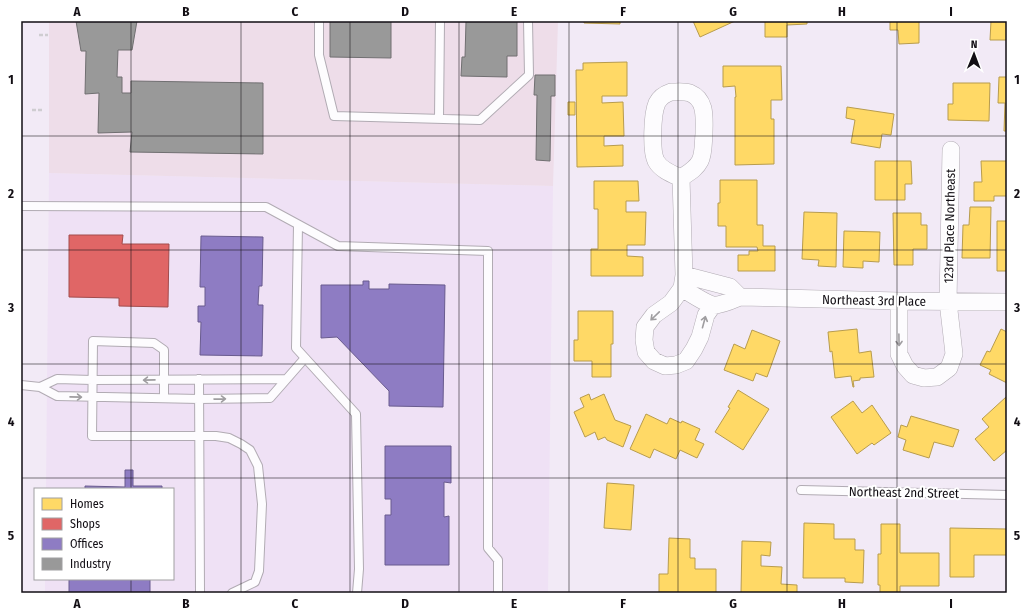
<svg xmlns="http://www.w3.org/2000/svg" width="1028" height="614" font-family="'Fira Sans Condensed',sans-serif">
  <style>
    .built { fill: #efe1f5 }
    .industrial { fill: #eedde9 }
    .homes { fill: #ffd966; stroke: #b89c4d }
    .shops { fill: #e06666; stroke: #a24c4d }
    .offices { fill: #8e7cc3; stroke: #695b8e }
    .industry { fill: #999; stroke: #706f71 }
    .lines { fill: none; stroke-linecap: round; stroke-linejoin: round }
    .service-casing { stroke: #b1abb3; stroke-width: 10 }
    .minor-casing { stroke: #b1abb3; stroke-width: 18 }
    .path { stroke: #cfcdd1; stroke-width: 2.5; stroke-dasharray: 4 2; stroke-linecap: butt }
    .service { stroke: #fdfcfe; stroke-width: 8 }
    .minor { stroke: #fdfcfe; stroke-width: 17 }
    .oneway { stroke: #9f9da0 }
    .grid { fill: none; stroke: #120e14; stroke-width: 1; stroke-opacity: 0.55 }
    .labels { text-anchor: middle; stroke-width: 4; stroke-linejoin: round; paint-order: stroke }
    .street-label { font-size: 13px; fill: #120e14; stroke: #fff }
    .neatline { fill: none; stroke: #120e14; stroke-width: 1.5 }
    .grid-label { font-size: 13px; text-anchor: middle; font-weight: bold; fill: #120e14 }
  </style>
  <rect width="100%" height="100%" fill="#f2eaf6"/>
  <path class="built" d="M49 173 553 186 548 593H45V579H173V489H46Z"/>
  <path class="industrial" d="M49 21H558L553 186 49 173Z"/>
  <path class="homes" d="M584 21H620V24L584 23Z
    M693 21H735L700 37Z
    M765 21H807V24L787 25V37H765Z
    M890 21H921H919V43L899 44 898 30H890Z
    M991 21H1007V40H990Z
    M627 62V96H602V103L623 102 624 136H604V146L623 145V166L577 167 576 70H583V63Z
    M723 66H781L782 100H771V119H774V164L735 165V97H736L735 86 723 87Z
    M999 77H1007V131H1004L1005 103H998Z
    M953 83H990L989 121 948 120V104H953Z
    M568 102H575V115H568Z
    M847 107 894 114 891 135 882 134 880 148 851 143 855 120 846 118Z
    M875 161H911L912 184H905V200H875Z
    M981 161H1007V196H994V201H974V182H982Z
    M720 180H757V225H763V246H775V271H738V255H749V251H758L757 247H726V226H718V203H720Z
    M594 181H638L639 201H626V212H646L645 245H627V256L643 257V276H591V249H598V209H594Z
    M970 207H991L990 258H962L963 225H969Z
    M804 212 837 213 836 267 818 266 819 260 802 259Z
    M893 213H921V225H927V249H913V265H894Z
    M997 221H1007V271H997Z
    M844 231 880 232 879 262 863 261V268L843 267Z
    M578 311H613V344H611V377H592V361H574V340H578Z
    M857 329 859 353 871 351 874 377 860 378V380L853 381 854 387H853L851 376 835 378 832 351 830 352 828 332Z
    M1001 329 1007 332V383L989 374 991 370 980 365 987 351 990 352Z
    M752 330 780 341 767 377 756 373 753 381 724 370 734 344 745 349Z
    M738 390 769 409 743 450 715 432 730 408 728 407Z
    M589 394 591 400 604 394 615 420 631 426 623 447 607 440 605 437 598 440 595 432 585 437 574 412 584 407 580 398Z
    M1006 397 1007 450 994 461 975 439 989 427 982 419Z
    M853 401 862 413 872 405 891 433 874 445 872 443 857 454 831 417Z
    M646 414 667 424 670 418 681 423 682 421 700 429 695 440 704 444 697 458 680 450 676 459 654 449 650 458 630 449Z
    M911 416 959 430 953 447 934 442 929 458 903 450 906 440 898 437 901 425 907 427Z
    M607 483 634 485 631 530 604 528Z
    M804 523 834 524V539H855V550H864L863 583 845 582V578H803Z
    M881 524H900V553H939V586H900V593H880V585H878V554H881Z
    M950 528 1007 529V555H974V577H950Z
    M669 538 690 539V558H695V569H716V593L659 592V574H668Z
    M742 541 771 542 770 556 761 555V566L782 567 781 584 797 585V593H741Z"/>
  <path class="shops" d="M69 235H123L122 244H169L168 307 119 306V298L69 297Z"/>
  <path class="offices" d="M201 236 263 237 262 286H259L258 305H263L262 356 200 355 201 322H198V306H205V287H200Z
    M363 281H369V289H389V284L445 285 443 407 389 406V391L337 337 321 338V285H363Z
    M385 446H451V483L444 482V517L449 516V565H385V515H391V499H385Z
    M125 470H133V486H162V489H85V486L125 487Z
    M69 579H150V593H69Z"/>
  <path class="industry" d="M76 21H137L132 50H118L117 77H122V93H131V81L263 83V154L130 152 132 132 98 133 99 93 85 94 86 51H81Z
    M330 21H391V58L330 57Z
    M466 21H517V56H507V77L461 76 462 57H465Z
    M535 75H555V96H551L550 161 536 160 537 95H534Z"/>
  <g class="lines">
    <defs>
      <path id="service" d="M319 21V55L334 116 480 120 529 75 528 21
        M439 118 440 21
        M21 206 266 207 338 246 488 251V548L498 560V593
        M298 225 296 348 356 414 359 569 357 593
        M199 379 200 593
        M21 385 40 387 57 396 199 399 270 398 305 358
        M40 387 57 379 92 380 286 379
        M164 398V350L154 343 93 341 92 436H216L229 438 241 444 250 450 258 466 262 504 259 571 255 582 232 593
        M801 490 1007 495"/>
      <path id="minor" d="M671 92C677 92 684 91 690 93 707 100 704 119 704 134 703 143 704 153 700 161 696 169 688 173 681 178 672 174 661 170 656 161 651 151 652 114 657 103 660 97 665 94 671 92Z
        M681 178 684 275 682 288
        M684 275 730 287 740 297
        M682 288C688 292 707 304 713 305 720 306 733 300 740 297L899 301 1007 302
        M682 288 671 303 654 315 645 327 644 340 646 352 654 361 665 366 676 365 686 361 694 349 700 337 706 315 713 305
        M899 301V354L905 366 913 375 924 378 937 377 949 368 954 354 952 336 948 302 951 150"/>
    </defs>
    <use href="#service" class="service-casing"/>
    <use href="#minor" class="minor-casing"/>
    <path class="path" d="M39 35H48
      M32 110H44"/>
    <use href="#service" class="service"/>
    <use href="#minor" class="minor"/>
  </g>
  <defs><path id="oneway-shaft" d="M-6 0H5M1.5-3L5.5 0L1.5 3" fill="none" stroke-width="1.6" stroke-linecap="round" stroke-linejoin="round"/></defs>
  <g class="oneway">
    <use href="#oneway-shaft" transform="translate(655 316) rotate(136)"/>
    <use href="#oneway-shaft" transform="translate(704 322) rotate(-75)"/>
    <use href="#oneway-shaft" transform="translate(899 340) rotate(89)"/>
    <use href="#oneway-shaft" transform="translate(149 380) rotate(179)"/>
    <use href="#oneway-shaft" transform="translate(76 397) rotate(1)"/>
    <use href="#oneway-shaft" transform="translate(220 399) rotate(-1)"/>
  </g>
  <path class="grid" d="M131 21V489M241 21V593M350 21V593M459 21V593M569 21V593M678 21V593M787 21V593M897 21V593M21 136H1007M21 250H1007M21 364H1007M21 478H1007M131 579V593"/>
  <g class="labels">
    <g class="street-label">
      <text transform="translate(949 226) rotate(-89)" y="5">123rd Place Northeast</text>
      <text transform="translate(874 300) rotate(1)" y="5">Northeast 3rd Place</text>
      <text transform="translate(904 492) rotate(1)" y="5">Northeast 2nd Street</text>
    </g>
  </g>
  <rect width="1028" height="614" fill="none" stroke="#ffffff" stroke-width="44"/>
  <rect x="34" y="488" width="140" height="92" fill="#ffffff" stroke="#a09fa1"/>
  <rect x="42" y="498" width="20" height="12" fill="#ffd966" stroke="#a09fa1"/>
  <text x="70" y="508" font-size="12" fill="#120e14">Homes</text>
  <rect x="42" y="518" width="20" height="12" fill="#e06666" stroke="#a09fa1"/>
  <text x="70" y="528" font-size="12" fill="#120e14">Shops</text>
  <rect x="42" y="538" width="20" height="12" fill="#8e7cc3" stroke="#a09fa1"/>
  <text x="70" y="548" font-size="12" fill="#120e14">Offices</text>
  <rect x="42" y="558" width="20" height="12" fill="#999999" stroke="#a09fa1"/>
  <text x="70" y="568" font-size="12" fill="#120e14">Industry</text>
  <g transform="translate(974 54) rotate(1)" stroke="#ffffff" stroke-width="3" paint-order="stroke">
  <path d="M0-3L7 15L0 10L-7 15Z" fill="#120e14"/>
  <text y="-6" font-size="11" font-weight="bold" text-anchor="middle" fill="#120e14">N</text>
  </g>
  <rect x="22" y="22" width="984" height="570" class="neatline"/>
  <g class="grid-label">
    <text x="77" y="16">A</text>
    <text x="186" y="16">B</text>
    <text x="295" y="16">C</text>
    <text x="405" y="16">D</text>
    <text x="514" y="16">E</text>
    <text x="623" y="16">F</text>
    <text x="733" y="16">G</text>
    <text x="842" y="16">H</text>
    <text x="951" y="16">I</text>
    <text x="11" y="84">1</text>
    <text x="1017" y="84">1</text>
    <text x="11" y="198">2</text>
    <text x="1017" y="198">2</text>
    <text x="11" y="312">3</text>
    <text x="1017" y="312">3</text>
    <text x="11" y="426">4</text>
    <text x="1017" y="426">4</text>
    <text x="11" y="540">5</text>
    <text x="1017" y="540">5</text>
    <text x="77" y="608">A</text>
    <text x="186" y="608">B</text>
    <text x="295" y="608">C</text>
    <text x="405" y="608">D</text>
    <text x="514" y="608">E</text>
    <text x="623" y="608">F</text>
    <text x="733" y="608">G</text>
    <text x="842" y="608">H</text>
    <text x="951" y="608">I</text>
  </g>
</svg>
